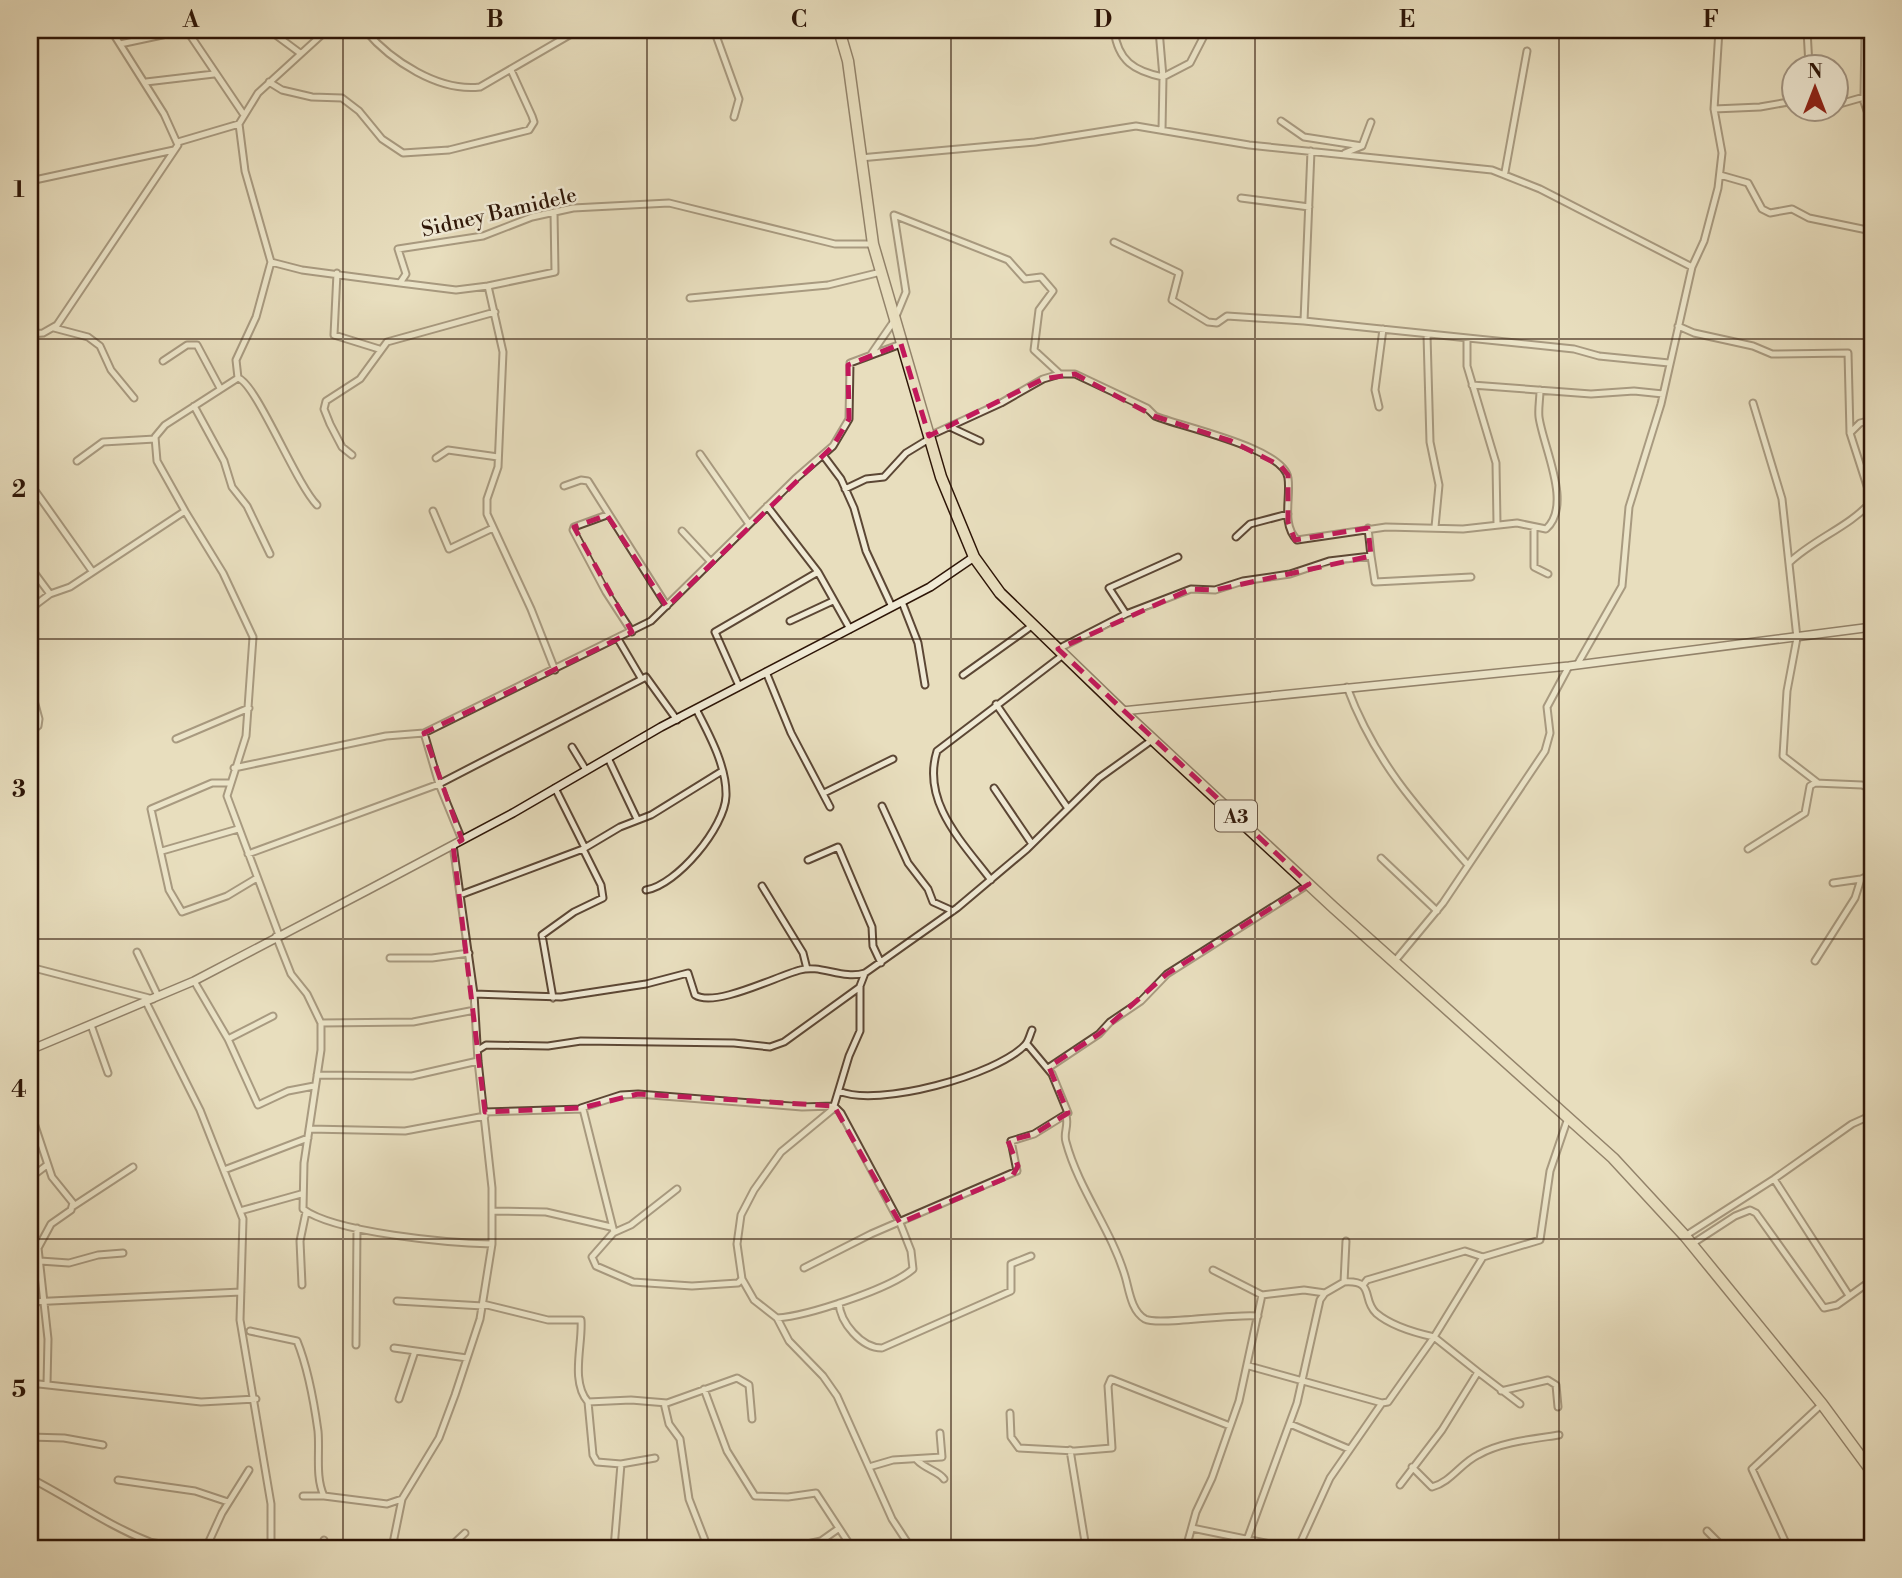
<svg xmlns="http://www.w3.org/2000/svg" width="1902" height="1578" font-family="'Libre Bodoni',serif">
  <style>
    .lines { fill: none; stroke-linecap: round; stroke-linejoin: round }
    .street-casing { stroke: #5c4735; stroke-width: 9 }
    .secondary-casing { stroke: #2d1507; stroke-width: 10 }
    .highway-casing { stroke: #2d1507; stroke-width: 13 }
    .street { stroke: #f0ead5; stroke-width: 5 }
    .secondary { stroke: #f0ead5; stroke-width: 7 }
    .highway { stroke: #e8debe; stroke-width: 10 }
    .marked { fill: none; stroke: #c2185b; stroke-width: 5; stroke-dasharray: 14 9; stroke-linejoin: round }
    .grid { fill: none; stroke: #2d1507; stroke-width: 2; stroke-opacity: 0.55 }
    .labels { text-anchor: middle; stroke-width: 5; stroke-linejoin: round; paint-order: stroke }
    .shield { fill: #f0ead5; stroke: #685545; stroke-width: 2 }
    .shield-label { font-size: 19px; font-weight: bold; fill: #2d1507 }
    .street-label { font-size: 21px; fill: #2d1507; stroke: #f0ead5 }
    .neatline { fill: none; stroke: #2d1507; stroke-width: 2.5 }
    .grid-label { font-size: 23px; text-anchor: middle; font-weight: bold; fill: #2d1507 }
  </style>
  <rect width="100%" height="100%" fill="#e8debe"/>
  <filter id="stains"><feTurbulence type="fractalNoise" baseFrequency=".00286" numOctaves="4"/><feColorMatrix values="0 0 0 0 .2 0 0 0 0 .09 0 0 0 0 .02 0 0 0 .5 -.17"/></filter>
  <radialGradient id="worn" r=".72"><stop offset=".6" stop-color="#630" stop-opacity="0"/><stop offset="1" stop-color="#630" stop-opacity=".3"/></radialGradient>
  <g class="lines">
    <defs>
      <path id="street" d="M269 30 300 53
        M327 30 258 93 239 124 245 171 271 262 302 270 400 283 406 274 398 249 483 236 532 217 573 208 669 203 835 244H873
        M365 30C391 61 439 92 480 87L578 30
        M714 30 739 99 734 117
        M1114 30C1118 61 1134 71 1163 77L1159 30
        M1807 30 1809 66
        M120 44 181 31 188 32 244 115
        M146 82 214 74
        M269 82 282 90 312 97 342 98 359 111 382 139 403 153 449 150 529 130 534 122 532 116 511 70
        M1864 102 1872 125
        M1836 105 1864 97 1865 30
        M1714 109 1760 107 1794 101
        M1281 121 1304 137 1362 146
        M1162 130 1163 77 1190 63 1207 30
        M178 142 239 124
        M1311 151 1304 321 1574 349 1599 356 1669 363
        M1345 153 1362 146 1371 122
        M860 158 1035 142 1136 126 1249 145 1492 170 1540 189 1692 267
        M1505 172 1527 51
        M1720 175 1748 183 1762 209 1770 213 1792 209 1809 218 1872 231
        M30 181 174 150
        M1241 198 1309 207
        M1114 242 1179 273 1172 300 1208 322 1217 323 1227 316 1304 321
        M337 273 334 335 379 349
        M400 283 456 290 488 286 503 352 498 467 487 499V514L531 609 555 670
        M488 286 555 272 554 212
        M690 298 828 285 881 272
        M1678 326 1694 333 1753 346 1772 354 1848 353 1850 433 1869 492 1868 498 1872 501
        M54 328 88 337 100 346 111 370 134 398
        M30 334 43 333 57 325 178 145 164 114 111 30
        M1427 335 1430 442 1439 485 1435 527
        M1467 339V366L1496 463 1497 524
        M872 353 894 321 906 292 894 215 1008 260 1025 279 1041 277 1053 291 1039 310 1034 350 1060 374
        M163 361 187 345H197L220 388
        M238 378C256 383 296 484 317 505
        M238 378 236 360 256 317 271 262
        M1472 385 1591 394 1634 391 1663 394
        M1753 403 1782 499 1797 638 1787 691 1783 756 1818 783
        M194 406 224 461 232 487 247 506 270 554
        M1379 407 1375 390 1383 329
        M950 427 980 441
        M1850 433 1860 423 1872 420
        M929 436 1001 403 1043 379 1060 374H1075L1147 408 1155 416C1181 427 1284 448 1288 478 1291 498 1281 524 1297 540L1386 527 1463 529 1517 523 1546 529C1573 505 1543 447 1539 417 1538 409 1540 399 1540 390
        M700 454 749 524
        M352 455 342 447 330 424 324 409 326 401 360 379 387 342 495 312
        M823 455 841 479 854 508 866 551 892 607
        M436 458 448 450 498 457
        M77 461 103 442 155 439
        M564 486 581 480 588 481 667 606
        M845 489 866 479 884 477 906 453 929 439
        M36 492 92 571
        M767 506 818 572
        M185 511 157 461 155 437 165 425 238 378
        M433 511 449 549 493 528
        M607 515 574 527 573 530 606 592 632 632
        M1534 528V567L1548 574
        M682 531 710 561
        M1236 537 1250 524 1288 514
        M1371 556 1375 582 1471 577
        M1790 562C1814 539 1849 527 1871 502
        M30 567 50 594
        M902 602 918 643 925 685
        M30 609 50 594 70 587 185 511 223 573 253 637 246 736 227 796 279 935
        M1126 614 1109 588 1178 557
        M790 621 833 601
        M618 639 641 678
        M1058 649 1126 614 1191 589 1215 590 1243 581 1290 574 1329 561 1371 556 1368 528
        M1577 665 1622 586 1629 507 1661 404 1692 267 1704 241 1718 188 1722 153 1714 109 1719 30
        M766 672 791 733 830 807
        M963 675 1033 625
        M30 686 39 719 38 726 30 732
        M739 686 715 632 818 572 850 629
        M1347 687C1374 760 1416 807 1468 865
        M996 704 1067 807
        M424 733 439 784 462 840
        M176 739 249 708
        M572 747 586 770
        M608 758 637 819
        M234 768 386 736 424 733 651 621 795 479 833 446 849 419 850 363 901 344
        M230 783H212L151 809 169 890 182 912 227 896 257 878
        M555 788 585 848
        M994 788 1032 844
        M824 793 893 759
        M882 806 908 863 928 889 933 902 953 911
        M1748 849 1805 813 1810 786 1815 783 1862 785 1872 789
        M162 851 238 829
        M248 854 439 784 646 677 677 720
        M1381 858 1437 911
        M808 860 838 847 872 927 873 946 881 963
        M991 880C963 843 921 802 937 751L1063 655
        M1833 883 1861 879
        M762 886 803 953 807 969
        M646 890C677 885 725 827 726 796 727 767 709 734 696 709
        M460 895 583 849 620 827 651 815 722 771
        M276 936 291 974 307 994 321 1023V1050L304 1163 303 1209C335 1233 450 1243 492 1244
        M137 952 158 996
        M390 958H432L469 953
        M1815 961 1855 898 1861 879 1872 874
        M1394 962 1443 903 1545 751 1550 733 1547 707 1569 666
        M30 967 153 999
        M194 981 228 1039 258 1105 288 1091 314 1086
        M474 994 561 997 646 984 688 973 695 995C715 1008 777 976 800 970 820 964 843 980 865 973L957 908 1027 849 1099 778 1152 740
        M553 998 542 935 574 912 603 898 601 885 583 849
        M146 1002 200 1110 243 1219 240 1320 271 1504V1548
        M321 1023 413 1022 475 1010
        M91 1025 108 1073
        M228 1039 273 1016
        M478 1050 486 1045 548 1046 581 1041 734 1043 770 1047 784 1042 860 987
        M1048 1068 1099 1034 1110 1022 1141 1001 1167 974 1309 884
        M317 1075 412 1076 478 1061
        M839 1091C877 1108 997 1075 1025 1045 1029 1041 1030 1034 1032 1030
        M581 1108 621 1095 638 1094 802 1107 834 1106 841 1113 900 1223 911 1251 913 1269C890 1289 807 1316 777 1318L754 1300 742 1279
        M30 1111 52 1177 73 1203 71 1210 51 1224 38 1248 48 1339 47 1384
        M485 1112 583 1109 614 1232 592 1257 596 1266 633 1282 692 1286 738 1283 742 1279 737 1244 741 1215 754 1190 781 1152 833 1109 849 1056 860 1031V986L865 973
        M1066 1116C1069 1126 1063 1133 1066 1142 1079 1190 1111 1229 1125 1276 1129 1289 1131 1311 1145 1319 1158 1326 1234 1313 1258 1316
        M309 1129 405 1131 485 1116
        M224 1170 308 1138
        M30 1178 47 1165
        M1774 1179 1848 1294
        M72 1207 133 1167
        M240 1211 301 1194
        M493 1211 546 1212 611 1227
        M613 1233 631 1225 677 1189
        M1685 1236 1774 1179 1852 1124 1872 1115
        M1692 1244 1735 1216 1750 1210 1756 1213 1824 1308 1837 1305 1872 1280
        M40 1261 69 1263 98 1255 123 1253
        M804 1268 871 1234 1017 1171 1011 1141 1034 1134 1068 1113 1052 1074 1027 1044
        M1213 1270 1262 1295 1304 1290 1325 1293
        M302 1285 300 1241 306 1212
        M1363 1285 1367 1280 1465 1251 1483 1257 1540 1240 1550 1171 1568 1118
        M397 1301 483 1306
        M30 1302 241 1292
        M839 1303C840 1322 861 1348 882 1348L1011 1291V1264L1031 1256
        M483 1304 548 1320H581C583 1344 570 1381 588 1402L631 1400 667 1403 737 1378 749 1385 752 1419
        M777 1318 789 1341 823 1376 837 1396 892 1519 911 1548
        M250 1331 297 1341C308 1368 314 1402 318 1431 320 1452 315 1477 324 1496L387 1504 402 1499
        M356 1345 357 1228
        M394 1348 467 1358
        M1249 1366 1382 1403
        M1478 1372 1520 1404
        M30 1383 201 1402 256 1399
        M704 1389 727 1451 755 1496 788 1497 816 1493 852 1548
        M1501 1391 1548 1380 1556 1385 1558 1407
        M399 1399 415 1351
        M588 1402 593 1455 597 1462 621 1464 614 1548
        M664 1403 669 1424 680 1439 689 1499 708 1548
        M1010 1413 1011 1437 1019 1448 1075 1451 1112 1448 1108 1386 1111 1379 1230 1426
        M1290 1424 1349 1449
        M30 1437 64 1438 103 1445
        M1070 1450 1086 1548
        M917 1460C925 1469 939 1471 944 1479
        M621 1464 655 1458
        M869 1467 893 1460 942 1457 940 1433
        M1412 1467 1432 1487C1451 1482 1461 1463 1478 1455 1501 1442 1533 1439 1559 1435
        M30 1478C71 1499 107 1525 150 1542 162 1546 187 1544 204 1548
        M118 1480 195 1491 228 1502
        M1400 1485 1442 1430 1478 1372 1434 1337 1483 1257
        M303 1496H324
        M1192 1528 1290 1548
        M1707 1531 1724 1548
        M324 1540 327 1548
        M1587 1545 1591 1548
        M206 1548 222 1513 249 1470
        M392 1548 402 1499 439 1438 455 1395 480 1319 492 1244V1188L478 1061 474 994 453 845
        M449 1548 465 1533
        M789 1548 821 1541 838 1529
        M1186 1548 1196 1512 1212 1478 1239 1401 1262 1295
        M1244 1548 1297 1403 1320 1300 1325 1293 1344 1282
        M1298 1548 1330 1478 1382 1403 1388 1402 1434 1337C1416 1333 1391 1326 1376 1313 1361 1299 1376 1280 1344 1282L1346 1241
        M1785 1548V1541L1752 1469 1822 1404"/>
      <path id="secondary" d="M1122 711 1569 666 1872 627
        M30 1050 194 981 368 890 513 813 661 727 930 587 974 557"/>
      <path id="highway" d="M839 30 848 61 873 244 941 477 974 557 1000 593 1122 711 1333 907 1613 1158 1685 1236 1822 1404 1872 1472"/>
    </defs>
    <use href="#street" class="street-casing"/>
    <use href="#secondary" class="secondary-casing"/>
    <use href="#highway" class="highway-casing"/>
    <use href="#street" class="street"/>
    <use href="#secondary" class="secondary"/>
    <use href="#highway" class="highway"/>
  </g>
  <path d="M0 0H1902V1578H0ZM901 344 929 436 1043 379 1075 374 1154 416 1231 441 1281 466 1288 475V522L1295 540 1368 528 1371 556 1215 590 1191 589 1058 649 1309 884 1167 974 1099 1034 1049 1067 1068 1113 1034 1134 1008 1141 1018 1166 1013 1175 900 1223 834 1106 638 1094 581 1108 485 1112 453 845 462 840 424 733 632 632 574 527 607 515 667 607 833 446 849 419 848 365Z" fill="#e8debe" fill-opacity=".55" fill-rule="evenodd"/>
  <path class="marked" d="M901 344 929 436 1043 379 1075 374 1154 416 1231 441 1281 466 1288 475V522L1295 540 1368 528 1371 556 1215 590 1191 589 1058 649 1309 884 1167 974 1099 1034 1049 1067 1068 1113 1034 1134 1008 1141 1018 1166 1013 1175 900 1223 834 1106 638 1094 581 1108 485 1112 453 845 462 840 424 733 632 632 574 527 607 515 667 607 833 446 849 419 848 365Z"/>
  <path class="grid" d="M343 30V1548M647 30V1548M951 30V1548M1255 30V1548M1559 30V1548M30 339H1872M30 639H1872M30 939H1872M30 1239H1872"/>
  <g class="labels">
    <rect class="shield" x="1215" y="800.5" width="42" height="31" rx="5"/>
    <g class="shield-label">
      <text x="1236" y="823">A3</text>
    </g>
    <g class="street-label">
      <text transform="translate(499 212) rotate(-13)" y="7">Sidney Bamidele</text>
    </g>
  </g>
  <rect width="1902" height="1578" fill="none" stroke="#e8debe" stroke-width="77"/>
  <g transform="translate(1815 88)"><circle r="33" fill="#f0ead5" stroke="#a29583" stroke-width="2"/>
  <path d="M0-5L12 26L0 18L-12 26Z" fill="#8f2418"/>
  <text y="-10" font-size="19" font-weight="bold" text-anchor="middle" fill="#2d1507">N</text>
  </g>
  <rect x="38" y="38" width="1826" height="1502" class="neatline"/>
  <g class="grid-label">
    <text x="191" y="27">A</text>
    <text x="495" y="27">B</text>
    <text x="799" y="27">C</text>
    <text x="1103" y="27">D</text>
    <text x="1407" y="27">E</text>
    <text x="1711" y="27">F</text>
    <text x="19" y="197">1</text>
    <text x="19" y="497">2</text>
    <text x="19" y="797">3</text>
    <text x="19" y="1097">4</text>
    <text x="19" y="1397">5</text>
  </g>
  <rect width="100%" height="100%" filter="url(#stains)"/>
  <rect width="100%" height="100%" fill="url(#worn)"/>
</svg>
